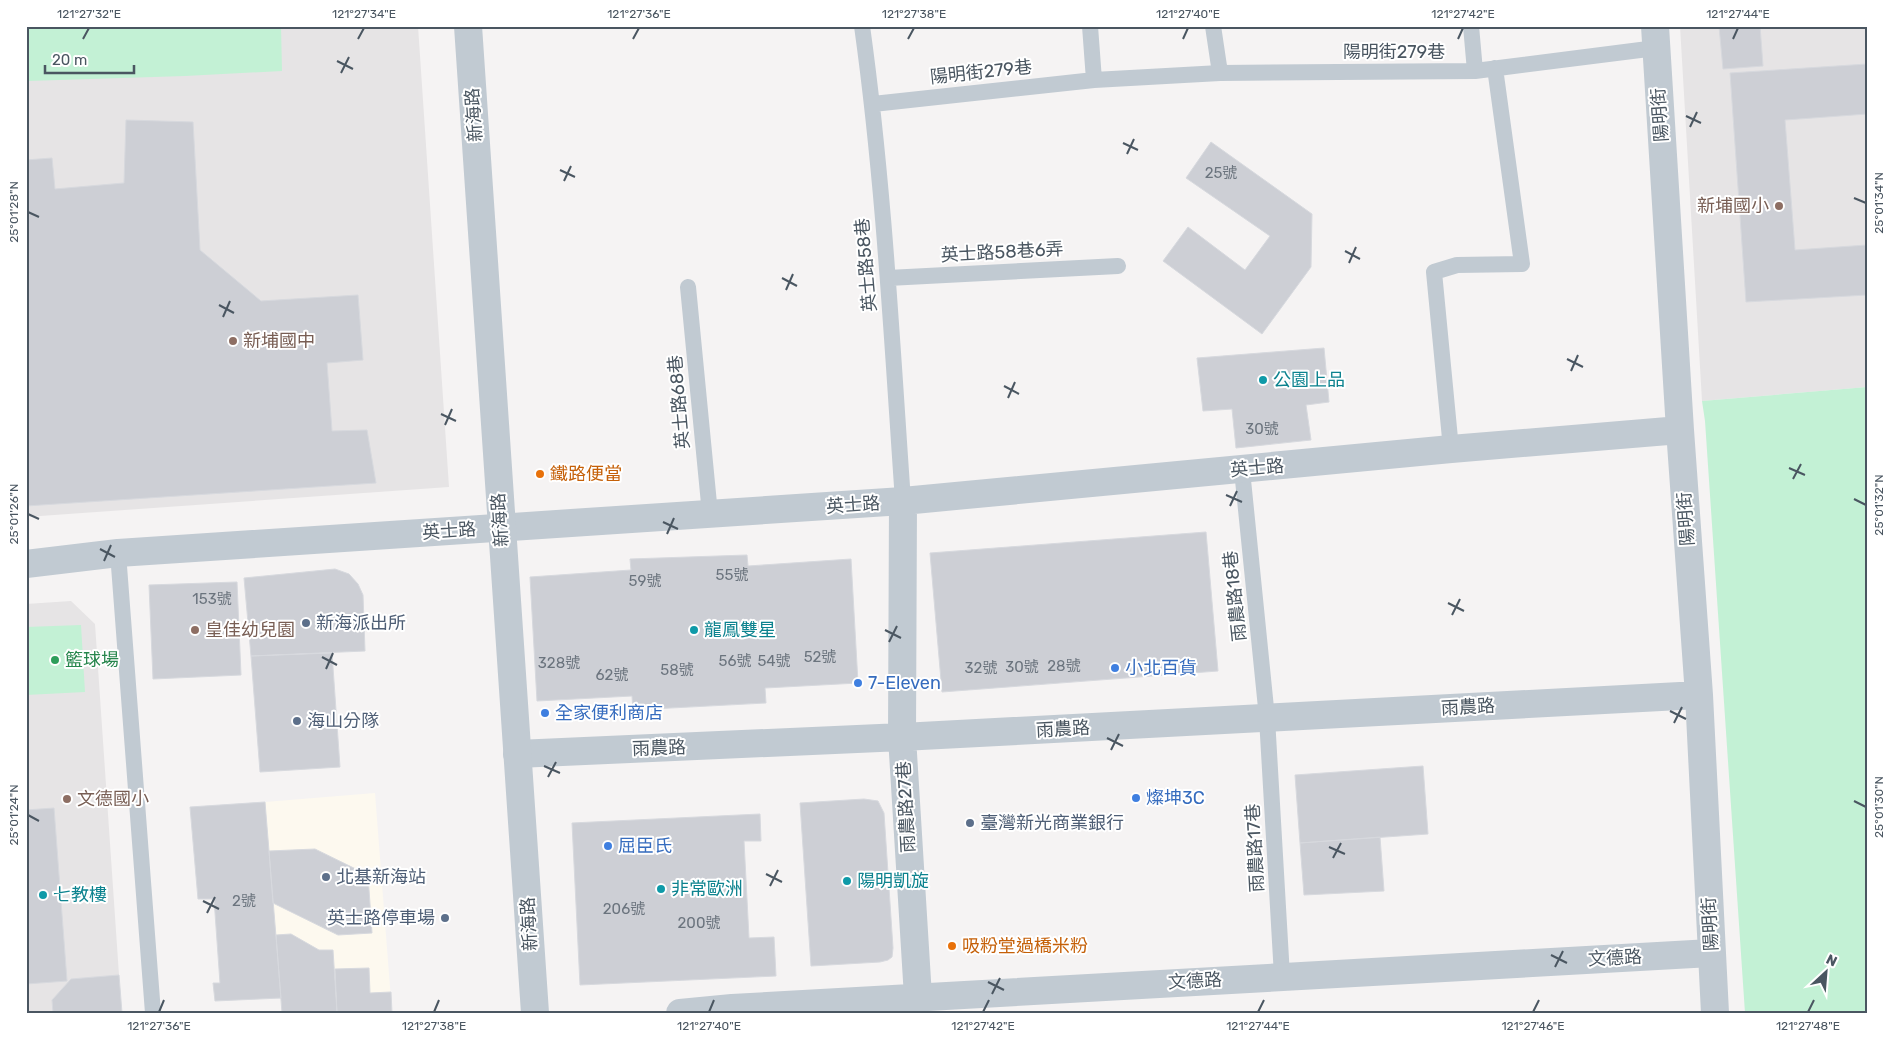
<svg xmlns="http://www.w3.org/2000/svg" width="1893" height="1039" font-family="Rubik,'Noto Sans TC',sans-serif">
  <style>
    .commercial { fill: #fdf9ef }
    .education { fill: #e6e4e5 }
    .green { fill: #c3f1d5 }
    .building { fill: #cdcfd5; stroke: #d7d9de }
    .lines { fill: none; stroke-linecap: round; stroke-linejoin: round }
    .service { stroke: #c1cad2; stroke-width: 16 }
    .minor { stroke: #c1cad2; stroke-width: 28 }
    .tertiary { stroke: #c1cad2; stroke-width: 28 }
    .ticks { fill: none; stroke: #4a5661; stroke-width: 2 }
    .education-dot { fill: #8d6e63; stroke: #fff; stroke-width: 2 }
    .culture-dot { fill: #0f9aa8; stroke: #fff; stroke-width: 2 }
    .food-dot { fill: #e8710a; stroke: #fff; stroke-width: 2 }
    .service-dot { fill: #5c6f8a; stroke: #fff; stroke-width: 2 }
    .leisure-dot { fill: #2e9e5b; stroke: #fff; stroke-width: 2 }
    .shop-dot { fill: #3f7fe0; stroke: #fff; stroke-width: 2 }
    .labels { text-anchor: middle; stroke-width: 4; stroke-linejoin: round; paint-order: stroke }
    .number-label { font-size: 15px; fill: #6b747e }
    .street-label { font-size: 18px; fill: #4a5661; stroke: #fff }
    .education-label { font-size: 18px; fill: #785e54; stroke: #fff; text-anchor: start }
    .culture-label { font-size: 18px; fill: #0d838f; stroke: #fff; text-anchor: start }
    .food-label { font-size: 18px; fill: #c56008; stroke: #fff; text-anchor: start }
    .service-label { font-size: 18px; fill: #4e5e75; stroke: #fff; text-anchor: start }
    .leisure-label { font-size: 18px; fill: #27864d; stroke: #fff; text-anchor: start }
    .shop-label { font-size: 18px; fill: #366cbe; stroke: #fff; text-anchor: start }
    .neatline { fill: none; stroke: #4a5661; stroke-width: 2 }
    .ticks-label { font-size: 12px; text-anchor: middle; fill: #4a5661 }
  </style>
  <rect width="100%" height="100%" fill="#f5f3f3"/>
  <path class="commercial" d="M375 793 392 1013H282L265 802Z"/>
  <path class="education" d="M26 26H418L449 487 26 517Z
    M1680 26H1867V387L1702 401Z
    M71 601 95 624 119 975 71 979 52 1000 53 1013H26V604Z"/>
  <path class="green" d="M26 26H281L282 71 185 76 28 81Z
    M1867 387V1013H1745L1705 421 1702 401Z
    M81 625 85 692 26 695V627Z"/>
  <path class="building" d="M1719 26H1760L1763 66 1723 69Z
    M1867 64V114L1785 120 1795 250 1867 245V295L1746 302 1730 73Z
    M126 120 193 122 200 250 261 301 358 295 363 360 327 363 332 431 367 430 376 483 26 506V160L52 158 55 189 124 183Z
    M1211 142 1312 214 1311 267 1262 334 1163 261 1188 227 1245 270 1270 236 1186 178Z
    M1324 348 1329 402 1306 405 1311 440 1236 448 1232 409 1203 411 1197 358Z
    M1206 532 1218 671 942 692 930 553Z
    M747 555 748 566 851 559 858 683 765 688 766 703 633 710 632 696 537 701 530 577 631 570 630 559Z
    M335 569 349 574 358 584 363 595 365 651 251 656 244 578Z
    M237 582 241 675 153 679 149 585Z
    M332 653 340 767 260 772 251 656Z
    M1423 766 1428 834 1300 843 1295 775Z
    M864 799 878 801 884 813 893 948 892 957 888 960 880 962 811 966 800 803Z
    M265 802 281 998 215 1001 213 983H220L214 899H198L190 807Z
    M54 808 67 981 26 984V810Z
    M760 814 761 841H744L749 938 774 937 776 976 580 985 572 823Z
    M1380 837 1384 891 1304 895 1300 843Z
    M315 849 368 875 372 933 338 935 273 903 269 851Z
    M291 934 319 950H333L337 1013H282L276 935Z
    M369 968 370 993 391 992 392 1013H337L335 969Z
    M119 975 122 1013H53L52 1000 71 979Z"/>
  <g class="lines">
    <path class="service" d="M862 26C884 184 892 343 903 501
      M1090 26 1094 80
      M1213 26 1220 73
      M1471 26 1475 71
      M873 104 1094 80 1220 73 1475 71 1656 48
      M888 278 1118 266
      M688 287 710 514
      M1451 449 1434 272 1457 265 1522 264 1495 68
      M1242 470 1267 718 1282 976
      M118 553 153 1013"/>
    <path class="minor" d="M1655 26 1680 430 1699 695 1715 1013
      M903 501 902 737 919 1013
      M26 564 118 553 903 501 1451 449 1680 430
      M517 754 902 737 1699 695
      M680 1013 732 1008 1711 953"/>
    <path class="tertiary" d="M468 26 535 1013"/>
  </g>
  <path class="ticks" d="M83 39 89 28M358 39 364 28M633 39 639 28M908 39 914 28M1183 39 1188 28M1458 39 1463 28M1733 39 1738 28M337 61 353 69M341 73 349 57M1686 116 1701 123M1690 127 1697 112M1123 143 1138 150M1127 154 1134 139M560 170 575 177M564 181 571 166M1854 198 1866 203M28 212 39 217M1345 251 1360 259M1349 263 1356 247M782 278 797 286M786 290 793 274M219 305 234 313M223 317 230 301M1567 359 1583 367M1571 371 1578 355M1004 386 1019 394M1008 398 1015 382M441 414 456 421M445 425 452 409M1789 468 1805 475M1793 479 1801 464M1226 495 1242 502M1854 499 1866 505M1230 506 1237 491M28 514 39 519M663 522 678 529M667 534 674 518M100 549 115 557M104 561 111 545M1448 603 1464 611M1452 615 1460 599M885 630 901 638M889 642 897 626M322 657 337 665M326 669 333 653M1670 711 1686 719M1674 723 1682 707M1107 738 1123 746M1111 750 1119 734M544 766 560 773M548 777 556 762M1854 801 1866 807M28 815 39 821M1329 847 1345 854M1333 858 1341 843M766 874 782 882M770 886 778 870M203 901 219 909M207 913 215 897M1551 955 1567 963M1555 967 1563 951M988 982 1004 990M992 994 1000 978M159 1012 164 1000M434 1012 439 1000M709 1012 714 1000M983 1012 989 1000M1258 1012 1264 1000M1533 1012 1539 1000M1808 1012 1814 1000"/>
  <g class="education-dot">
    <circle cx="1779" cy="206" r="5"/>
    <circle cx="233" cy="341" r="5"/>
    <circle cx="195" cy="630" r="5"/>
    <circle cx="67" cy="799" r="5"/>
  </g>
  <g class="culture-dot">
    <circle cx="1263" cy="380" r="5"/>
    <circle cx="694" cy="630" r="5"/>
    <circle cx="847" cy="881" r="5"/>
    <circle cx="661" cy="889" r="5"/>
    <circle cx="43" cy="895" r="5"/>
  </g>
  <g class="food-dot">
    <circle cx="540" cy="474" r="5"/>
    <circle cx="952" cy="946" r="5"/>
  </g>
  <g class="service-dot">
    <circle cx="306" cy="623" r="5"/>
    <circle cx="297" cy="721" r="5"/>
    <circle cx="970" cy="823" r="5"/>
    <circle cx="326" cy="877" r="5"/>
    <circle cx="445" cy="918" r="5"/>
  </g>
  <circle class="leisure-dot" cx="55" cy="660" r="5"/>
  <g class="shop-dot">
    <circle cx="1115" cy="668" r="5"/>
    <circle cx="858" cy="683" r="5"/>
    <circle cx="545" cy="713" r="5"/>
    <circle cx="1136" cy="798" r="5"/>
    <circle cx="608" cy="846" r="5"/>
  </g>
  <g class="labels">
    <g class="number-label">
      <text x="1221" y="178">25號</text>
      <text x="1262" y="434">30號</text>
      <text x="732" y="580">55號</text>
      <text x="645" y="586">59號</text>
      <text x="212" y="604">153號</text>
      <text x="820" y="662">52號</text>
      <text x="735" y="666">56號</text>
      <text x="774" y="666">54號</text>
      <text x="559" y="668">328號</text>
      <text x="1064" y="671">28號</text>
      <text x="1022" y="672">30號</text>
      <text x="981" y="673">32號</text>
      <text x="677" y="675">58號</text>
      <text x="612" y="680">62號</text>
      <text x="244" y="906">2號</text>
      <text x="624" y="914">206號</text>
      <text x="699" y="928">200號</text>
    </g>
    <g class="street-label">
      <text x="1394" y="58">陽明街279巷</text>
      <text transform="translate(981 72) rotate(-6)" y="6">陽明街279巷</text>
      <text transform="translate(474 115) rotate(-94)" y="6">新海路</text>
      <text transform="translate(1660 115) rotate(-94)" y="6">陽明街</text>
      <text transform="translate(1002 252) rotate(-3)" y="6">英士路58巷6弄</text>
      <text transform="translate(866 265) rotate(-95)" y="6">英士路58巷</text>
      <text transform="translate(679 402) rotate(-95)" y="6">英士路68巷</text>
      <text transform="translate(1257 468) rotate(-5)" y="6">英士路</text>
      <text transform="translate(853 505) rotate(-4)" y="6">英士路</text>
      <text transform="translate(1686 519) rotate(-94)" y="6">陽明街</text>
      <text transform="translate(500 520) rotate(-94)" y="6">新海路</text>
      <text transform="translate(449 531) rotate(-4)" y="6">英士路</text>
      <text transform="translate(1235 596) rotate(-96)" y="6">雨農路18巷</text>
      <text transform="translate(1468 707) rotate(-3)" y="6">雨農路</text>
      <text transform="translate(1063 729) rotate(-3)" y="6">雨農路</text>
      <text transform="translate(659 748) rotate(-2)" y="6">雨農路</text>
      <text transform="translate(906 807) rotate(-93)" y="6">雨農路27巷</text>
      <text transform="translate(1255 848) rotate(-93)" y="6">雨農路17巷</text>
      <text transform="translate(529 924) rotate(-93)" y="6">新海路</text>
      <text transform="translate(1710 924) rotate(-93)" y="6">陽明街</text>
      <text transform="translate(1615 958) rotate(-3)" y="6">文德路</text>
      <text transform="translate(1195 981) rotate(-3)" y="6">文德路</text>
    </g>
    <g class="education-label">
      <text x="1769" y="212" text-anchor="end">新埔國小</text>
      <text x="243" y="347">新埔國中</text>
      <text x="205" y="636">皇佳幼兒園</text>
      <text x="77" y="805">文德國小</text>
    </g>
    <g class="culture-label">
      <text x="1273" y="386">公園上品</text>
      <text x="704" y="636">龍鳳雙星</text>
      <text x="857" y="887">陽明凱旋</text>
      <text x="671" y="895">非常歐洲</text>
      <text x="53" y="901">七教樓</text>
    </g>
    <g class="food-label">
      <text x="550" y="480">鐵路便當</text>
      <text x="962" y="952">吸粉堂過橋米粉</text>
    </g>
    <g class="service-label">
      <text x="316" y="629">新海派出所</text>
      <text x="307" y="727">海山分隊</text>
      <text x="980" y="829">臺灣新光商業銀行</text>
      <text x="336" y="883">北基新海站</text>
      <text x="435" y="924" text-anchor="end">英士路停車場</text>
    </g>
    <g class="leisure-label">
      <text x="65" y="666">籃球場</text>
    </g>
    <g class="shop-label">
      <text x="1125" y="674">小北百貨</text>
      <text x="868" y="689">7-Eleven</text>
      <text x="555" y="719">全家便利商店</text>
      <text x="1146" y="804">燦坤3C</text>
      <text x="618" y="852">屈臣氏</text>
    </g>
  </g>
  <rect width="1893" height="1039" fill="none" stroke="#ffffff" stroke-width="55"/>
  <g transform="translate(1826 972) rotate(26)" stroke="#ffffff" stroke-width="4" paint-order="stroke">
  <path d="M0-4L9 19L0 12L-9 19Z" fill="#4a5661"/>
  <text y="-8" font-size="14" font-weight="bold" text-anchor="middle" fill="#4a5661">N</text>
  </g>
  <path d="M45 65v8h89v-8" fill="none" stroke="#4a5661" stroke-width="2.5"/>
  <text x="52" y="65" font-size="15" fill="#4a5661" stroke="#ffffff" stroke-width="4" paint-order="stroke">20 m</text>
  <rect x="28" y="28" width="1838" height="984" class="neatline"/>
  <g class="ticks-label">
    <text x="89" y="18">121°27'32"E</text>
    <text x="364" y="18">121°27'34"E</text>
    <text x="639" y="18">121°27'36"E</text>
    <text x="914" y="18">121°27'38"E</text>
    <text x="1188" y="18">121°27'40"E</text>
    <text x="1463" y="18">121°27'42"E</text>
    <text x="1738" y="18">121°27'44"E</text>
    <text transform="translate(1879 203) rotate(-90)" y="4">25°01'34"N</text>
    <text transform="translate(14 212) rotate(-90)" y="4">25°01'28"N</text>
    <text transform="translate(1879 505) rotate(-90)" y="4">25°01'32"N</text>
    <text transform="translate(14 514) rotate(-90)" y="4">25°01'26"N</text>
    <text transform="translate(1879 807) rotate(-90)" y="4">25°01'30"N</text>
    <text transform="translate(14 815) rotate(-90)" y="4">25°01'24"N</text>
    <text x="159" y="1030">121°27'36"E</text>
    <text x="434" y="1030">121°27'38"E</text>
    <text x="709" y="1030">121°27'40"E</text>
    <text x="983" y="1030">121°27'42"E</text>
    <text x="1258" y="1030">121°27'44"E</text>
    <text x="1533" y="1030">121°27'46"E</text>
    <text x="1808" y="1030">121°27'48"E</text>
  </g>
</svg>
